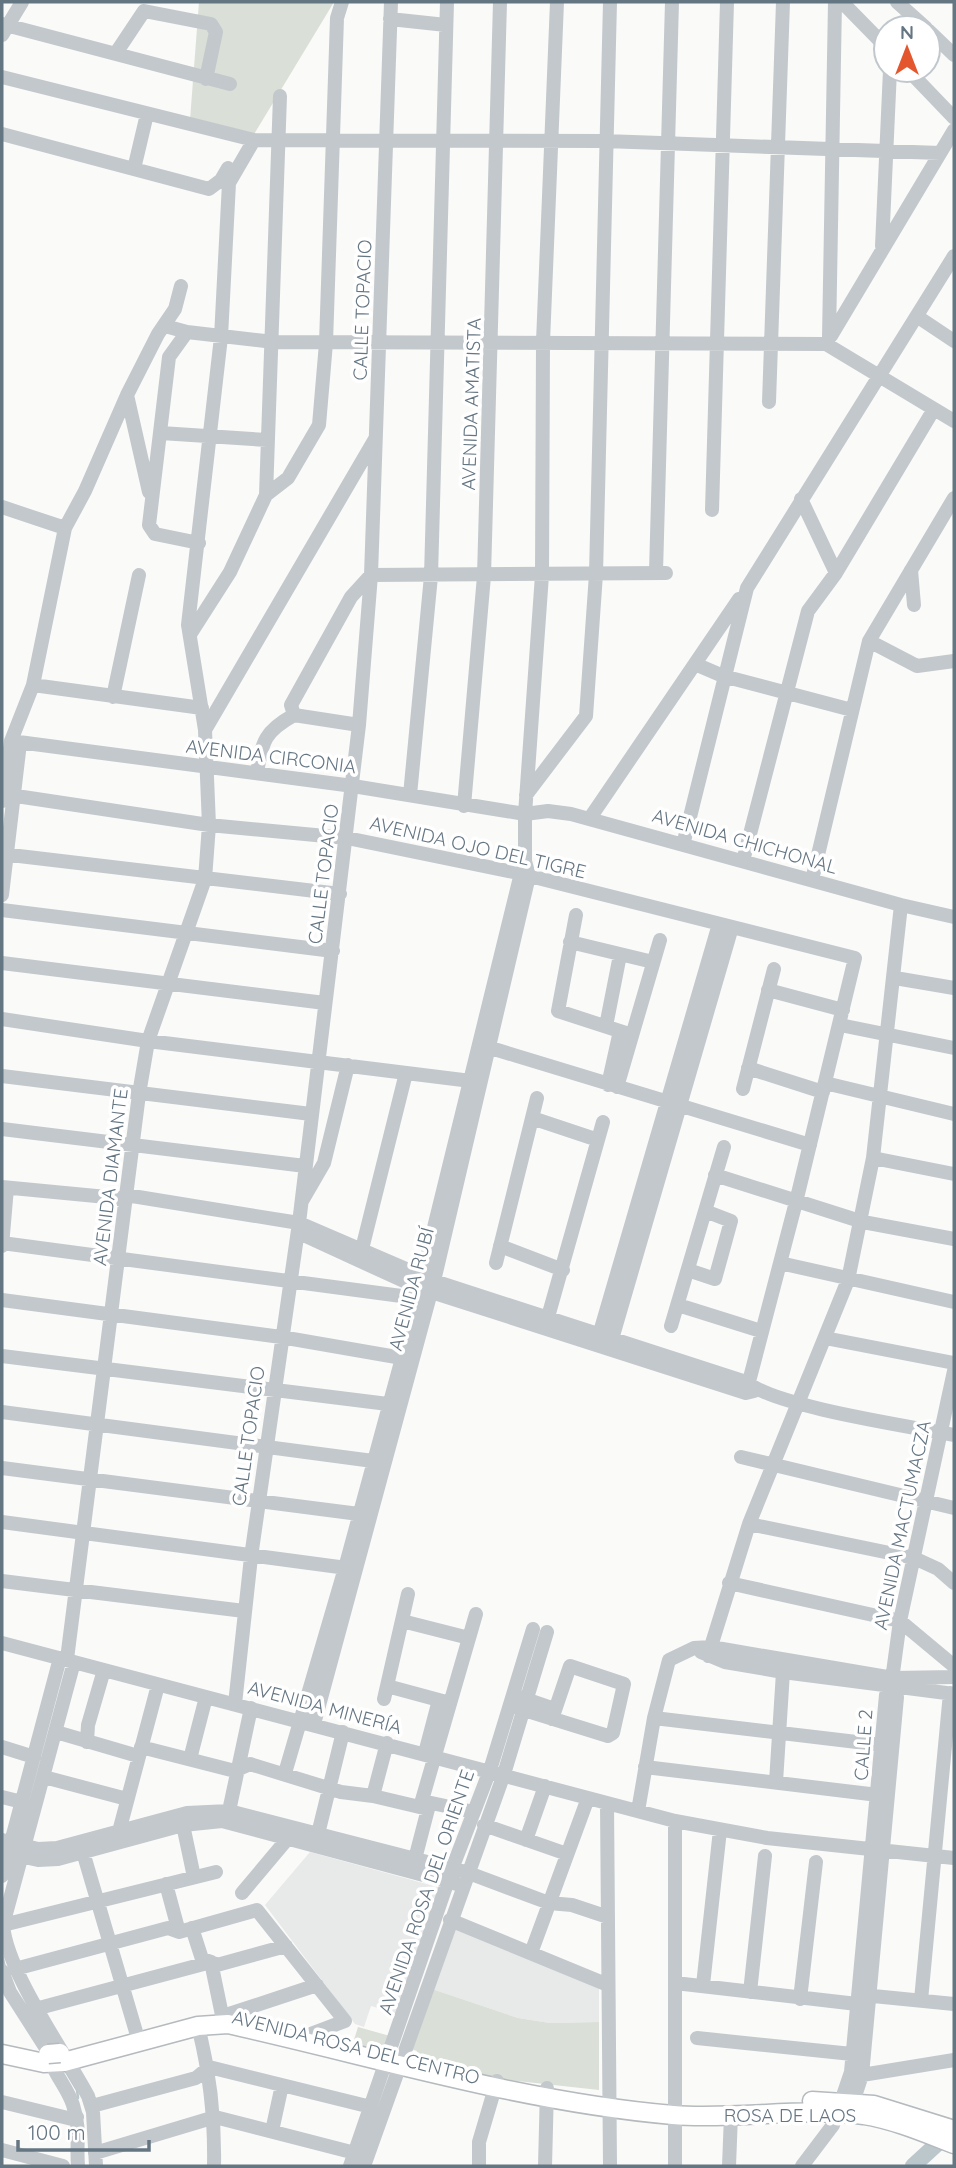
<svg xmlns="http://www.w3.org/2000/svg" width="956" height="2168" font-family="Quicksand,sans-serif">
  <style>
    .built { fill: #e8e9e9 }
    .green { fill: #dadfd7 }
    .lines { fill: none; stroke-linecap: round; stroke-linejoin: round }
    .stream { stroke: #bbc7cb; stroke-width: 2.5 }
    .river { stroke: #bbc7cb; stroke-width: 16 }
    .major-casing { stroke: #b5babe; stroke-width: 21 }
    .minor { stroke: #c3c8cc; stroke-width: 14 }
    .major { stroke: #fff; stroke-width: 18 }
    .major-bridge-casing { stroke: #b5babe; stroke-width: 21; stroke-linecap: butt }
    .major-bridge { stroke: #fff; stroke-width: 18 }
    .labels { text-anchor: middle; stroke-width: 7; stroke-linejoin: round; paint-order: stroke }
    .street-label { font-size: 19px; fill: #657683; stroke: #fff }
  </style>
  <rect width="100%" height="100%" fill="#fafaf8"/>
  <path class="built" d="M310 1852 441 1888 399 2014 371 2006 364 2027 355 2024 265 1905Z
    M452 1926 599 1985V2022L550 2023 518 2018 429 1988Z"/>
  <path class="green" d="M199 2H334L253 136 190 120Z
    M429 1988 518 2018 550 2023 599 2022V2090L500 2079 415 2058 417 2051 408 2048Z
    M358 2027 390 2036 386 2052 353 2043Z"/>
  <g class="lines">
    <path class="stream" d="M2 1954 5 1968
      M65 2070 77 2090 78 2098"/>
    <path class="river" d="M913 2166 949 2133"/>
    <defs>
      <path id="major" d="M2 2054 44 2063 64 2062 198 2026 228 2024C376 2057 521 2102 673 2115 736 2120 801 2107 864 2115 895 2120 925 2133 954 2144
        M812 2101 874 2105 954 2130"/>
    </defs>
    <use href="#major" class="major-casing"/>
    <path class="minor" d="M842 2 886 47
      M897 2 926 28
      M390 19 446 25
      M2 24 230 84
      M928 30 954 55
      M2 35 22 2
      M116 53 144 11 211 24 216 32 206 79
      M908 70 954 118
      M2 77 254 140
      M2 134 209 189 221 180 228 168
      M134 169 147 114
      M882 246 890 70
      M918 317 954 341
      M165 326 187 332 274 342 826 344 954 421
      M187 332 169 357 149 525 155 534 199 543
      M831 336 954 130
      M829 338 835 2
      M127 395 149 492
      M769 402 783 2
      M161 433 267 440
      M266 495 280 96
      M801 499 836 573
      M2 507 65 528
      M712 510 727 2
      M911 570 914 605
      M656 572 672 2
      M191 633 230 572 266 495 288 478 319 425 326 343 337 18 342 2
      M869 641 917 666 954 661
      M695 664 723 676 852 710
      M33 685 202 708
      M113 697 139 575
      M294 715 291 705 351 597 371 575 666 573
      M294 715 359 725
      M205 730 375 439
      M11 741 353 786 525 814 548 811 571 814 901 905 954 917
      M257 773C262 741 265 731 294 715
      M3 794 209 825 347 838 518 873 855 958 796 1202 746 1393
      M410 795 431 576 447 2
      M526 795 586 716 596 574 610 2
      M2 801 11 741 33 685 65 528 85 491 127 395 158 334 175 309 181 286
      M464 806 484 576 500 2
      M590 818 739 599
      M683 845 747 588 954 256
      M2 854 340 894
      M743 861 808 611 836 573 934 409
      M812 880 869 641 954 498
      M2 895 20 743
      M2 910 333 951
      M576 915 558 1011 632 1035
      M570 942 653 962
      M2 963 325 1003
      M895 978 954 988
      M768 990 843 1010
      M2 1019 148 1041 471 1081
      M840 1025 954 1048
      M606 1026 620 955
      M481 1045 810 1145
      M748 1068 823 1092
      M2 1076 311 1114
      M825 1083 954 1114
      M608 1085 620 1031
      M617 1087 660 940
      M743 1089 774 969
      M532 1118 598 1140
      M2 1129 305 1166
      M873 1158 954 1174
      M715 1175 863 1222 954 1239
      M2 1187 117 1198 125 1202
      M119 1198 126 1195 299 1223 434 1281 749 1383C773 1406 914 1427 954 1435
      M302 1201 324 1163 348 1065
      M299 1233 419 1288 746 1393 754 1391
      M2 1243 424 1299
      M2 1246 7 1188
      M500 1246 563 1270
      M360 1257 406 1073
      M496 1263 537 1098
      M780 1263 954 1302
      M688 1270 715 1279 731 1221 705 1211
      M2 1300 281 1337 402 1358
      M678 1305 761 1331
      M546 1324 603 1122
      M671 1326 724 1147
      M825 1338 954 1363
      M598 1339 719 924
      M610 1346 732 927
      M2 1356 396 1405
      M2 1412 373 1461
      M741 1457 954 1508
      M2 1468 359 1514
      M2 1522 354 1569
      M749 1524 914 1558 938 1569 954 1583
      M2 1581 244 1611
      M729 1583 900 1621 954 1666
      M402 1621 469 1638
      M2 1643 675 1821 767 1838 954 1858
      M701 1652 725 1662 783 1672 954 1694
      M708 1656 749 1524 848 1280 873 1158 901 905
      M67 1659 139 1094 148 1041 205 879 209 825 205 730 188 625 221 337 229 183 254 140 605 141 940 153
      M74 1662 3 1925C7 1972 64 2051 88 2096L93 2112 96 2166
      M387 1686 450 1703
      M520 1697 555 1709
      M384 1699 408 1594
      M235 1704 251 1557 299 1223 359 725 371 575 391 2
      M518 1708 608 1736 613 1733 624 1684 570 1666 552 1719
      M654 1718 882 1745
      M314 1724 434 1281 529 876 525 861V814L542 575 543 342 557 2
      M56 1732 138 1756
      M87 1742 88 1725 104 1670
      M2 1747 34 1757
      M141 1747 235 1771 250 1764 341 1792 373 1796 428 1809 415 1859
      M425 1753 439 1700
      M190 1759 206 1697
      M645 1767 878 1795
      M285 1773 345 1568 402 1358 523 865
      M44 1777 127 1799
      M776 1782 783 1672
      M373 1796 387 1743
      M2 1797 22 1802
      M422 1801 474 1812
      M607 1803 610 2166
      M420 1807 476 1614
      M229 1811 251 1708
      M638 1811 654 1718 669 1660 694 1648 711 1647 893 1678 954 1677
      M183 1825 194 1877
      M484 1825 567 1854
      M318 1834 343 1732
      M117 1839 158 1685
      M2 1840 38 1849 57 1848 187 1813 229 1811 466 1872 549 1903 572 1905 608 1917
      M526 1840 545 1786
      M2 1852 38 1860 58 1859 183 1825 222 1821 457 1884
      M83 1852 139 2042
      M2 1876 60 1658
      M166 1884 179 1932
      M242 1893 289 1837
      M450 1920 608 1985
      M3 1925 216 1872
      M192 1928 202 1959 211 1962 222 2015
      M531 1953 588 1798
      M15 1969 168 1928 179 1932 257 1910 345 2021 308 2035
      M2 1971 10 1992 49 2053C52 2073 67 2086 73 2105 81 2130 76 2142 78 2166
      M675 1983 857 2004
      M703 1985 720 1830
      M750 1992 765 1856
      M863 1995 954 2004
      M800 1999 816 1862
      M921 2000 950 1693
      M39 2008 211 1962 217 1965 286 1946
      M226 2015 317 1985
      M198 2026C210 2073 215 2117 214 2166
      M697 2038 852 2054
      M862 2075 954 2060
      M2 2102 72 2119 77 2117
      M92 2106 196 2078 209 2067 371 2107
      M850 2111 862 2075 897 1697 891 1687
      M272 2131 282 2085
      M2 2150 63 2166
      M95 2153 215 2117 355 2153
      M350 2166 452 1869 490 1770 533 1629
      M364 2166 504 1774 547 1632
      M479 2166V2142L497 2081
      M545 2166 547 2088
      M675 2166V1821
      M729 2166 731 2115
      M802 2166 833 2125 851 2072 886 1695 891 1687 900 1621 954 1371"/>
    <use href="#major" class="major"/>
    <defs>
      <path id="major-bridge" d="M48 2054 60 2053"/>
    </defs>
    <use href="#major-bridge" class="major-bridge-casing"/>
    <use href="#major-bridge" class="major-bridge"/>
  </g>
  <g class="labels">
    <g class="street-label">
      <text transform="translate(362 310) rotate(-88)" y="7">CALLE TOPACIO</text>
      <text transform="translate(471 404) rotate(-88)" y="7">AVENIDA AMATISTA</text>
      <text transform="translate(271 756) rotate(7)" y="7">AVENIDA CIRCONIA</text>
      <text transform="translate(745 841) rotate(16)" y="7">AVENIDA CHICHONAL</text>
      <text transform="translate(478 847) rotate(13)" y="7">AVENIDA OJO DEL TIGRE</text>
      <text transform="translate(323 874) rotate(-83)" y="7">CALLE TOPACIO</text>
      <text transform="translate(110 1177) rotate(-83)" y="7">AVENIDA DIAMANTE</text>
      <text transform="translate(411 1289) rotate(-75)" y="7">AVENIDA RUBÍ</text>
      <text transform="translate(248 1436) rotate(-82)" y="7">CALLE TOPACIO</text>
      <text transform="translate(902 1525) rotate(-78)" y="7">AVENIDA MACTUMACZA</text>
      <text transform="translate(325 1707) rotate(15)" y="7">AVENIDA MINERÍA</text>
      <text transform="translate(863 1745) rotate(-86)" y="7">CALLE 2</text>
      <text transform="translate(426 1892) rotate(-71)" y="7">AVENIDA ROSA DEL ORIENTE</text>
      <text transform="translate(356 2047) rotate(14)" y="7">AVENIDA ROSA DEL CENTRO</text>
      <text x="790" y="2122">ROSA DE LAOS</text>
    </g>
  </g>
  <rect width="956" height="2168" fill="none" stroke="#657683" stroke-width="7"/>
  <g transform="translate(907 49)"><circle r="33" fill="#ffffff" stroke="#c1c8cd" stroke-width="2"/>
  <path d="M0-5L12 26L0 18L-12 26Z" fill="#e4572e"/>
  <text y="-10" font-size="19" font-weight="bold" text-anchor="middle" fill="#657683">N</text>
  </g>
  <path d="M18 2140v10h131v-10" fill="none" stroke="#657683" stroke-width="3.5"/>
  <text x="28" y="2140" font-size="21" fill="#657683" stroke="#ffffff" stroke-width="5" paint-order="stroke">100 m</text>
</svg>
